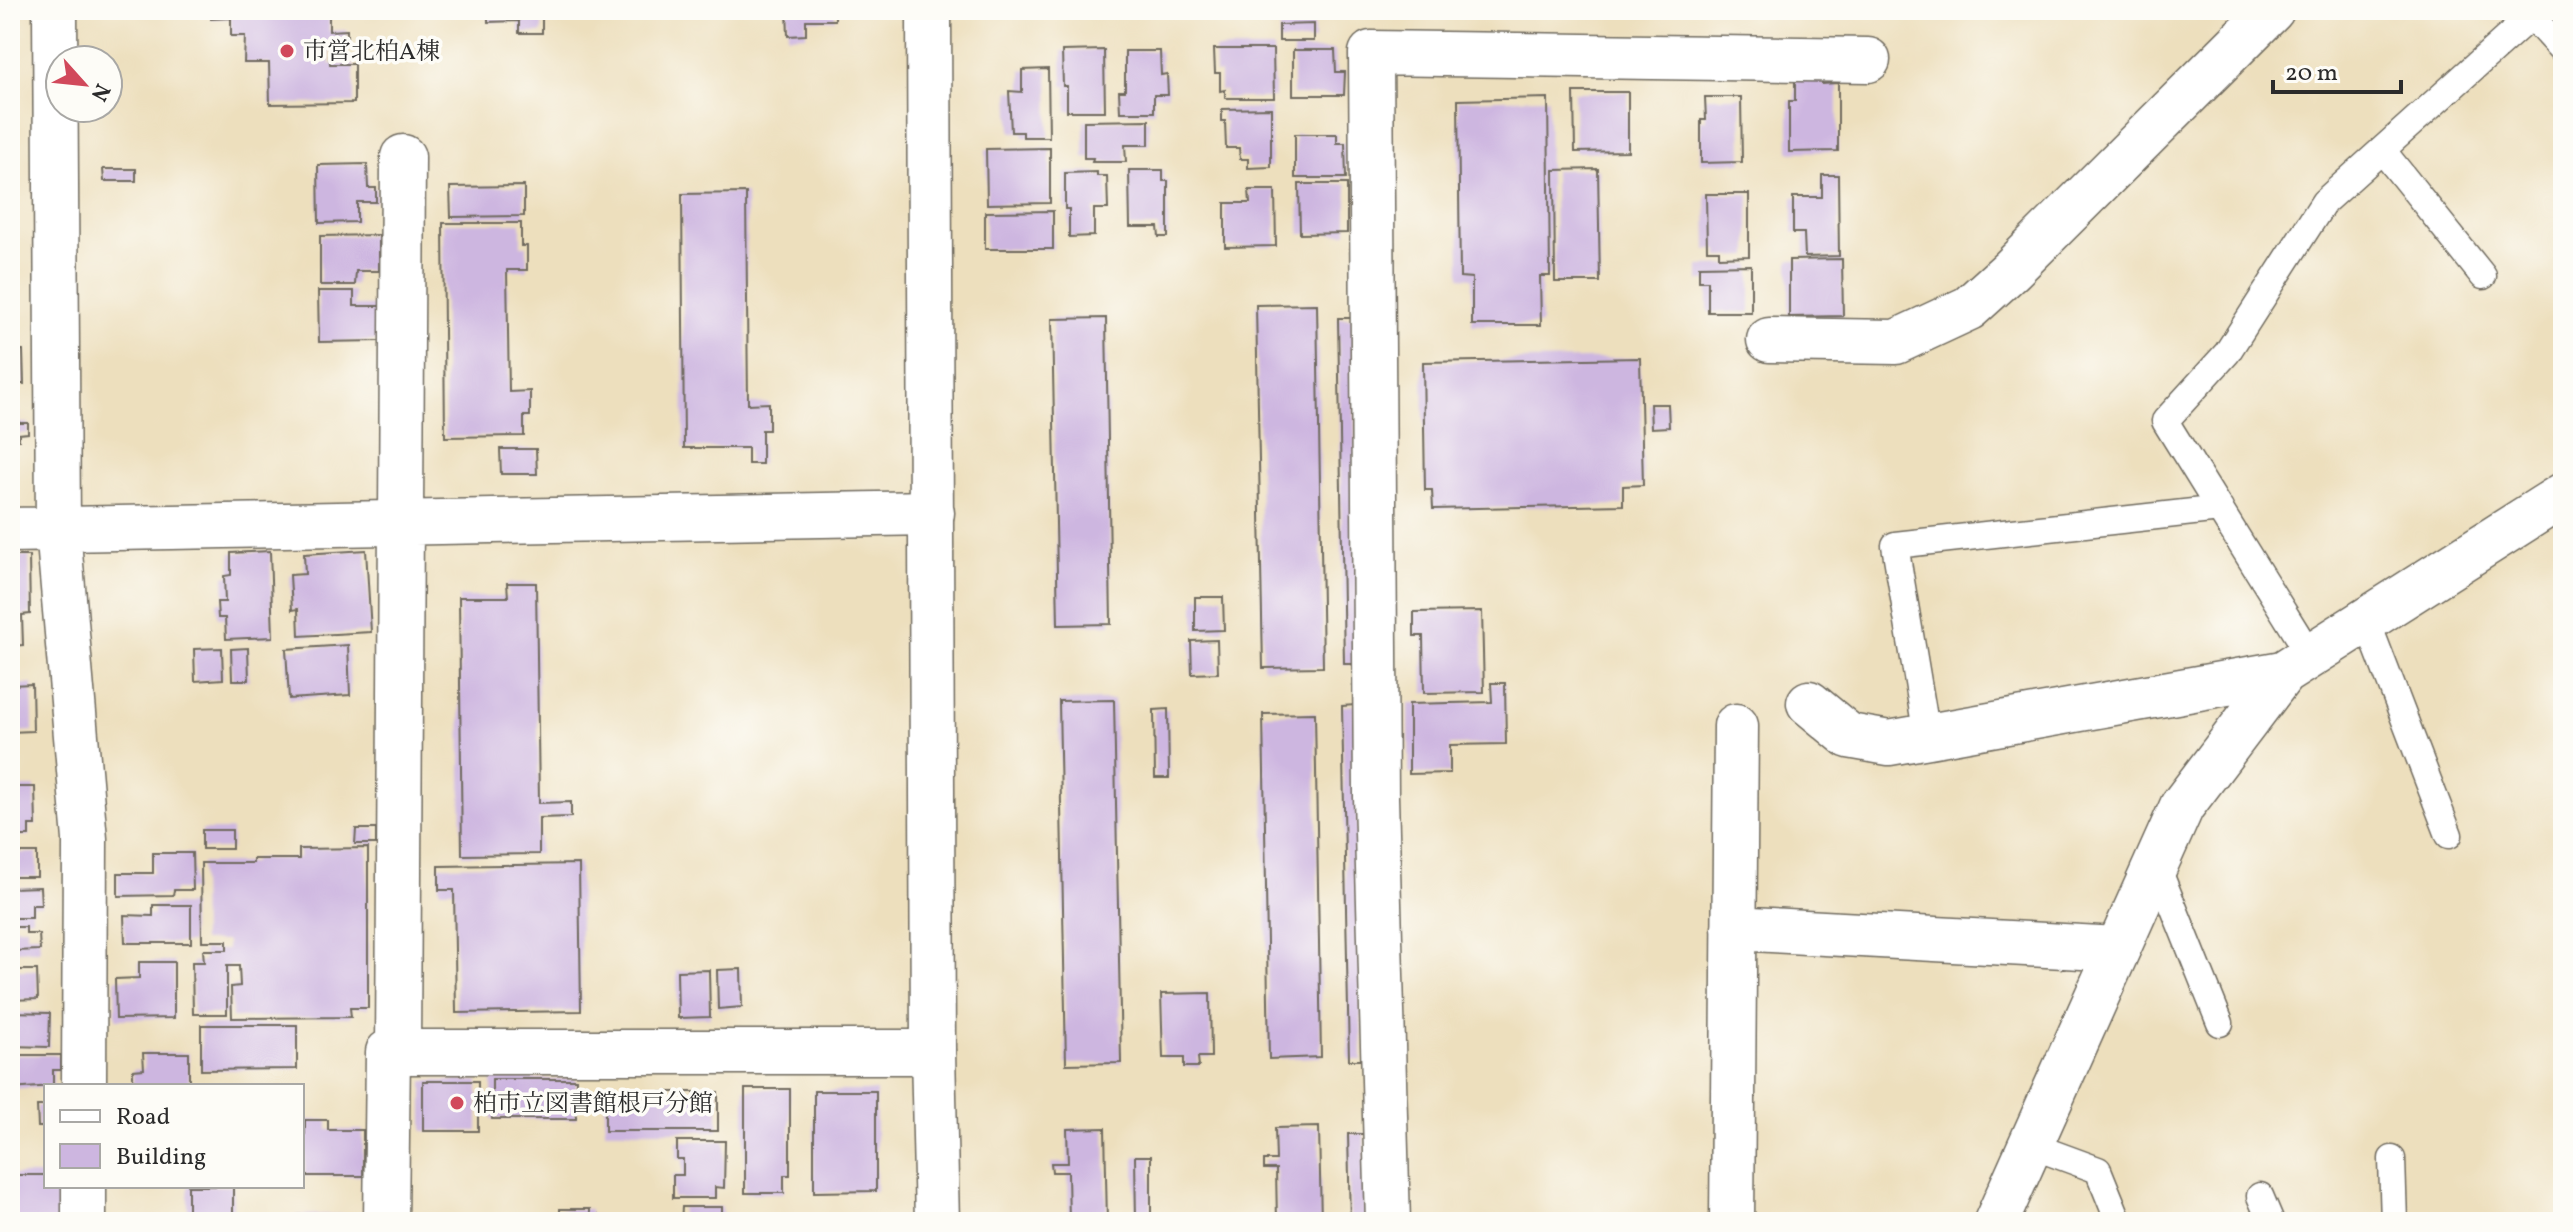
<svg xmlns="http://www.w3.org/2000/svg" width="2573" height="1232" font-family="Vollkorn,'Noto Serif JP',serif">
  <style>
    .building { fill: #cdb6e0 }
    .lines { fill: none; stroke-linecap: round; stroke-linejoin: round }
    .lane-casing { stroke: #6f6a5e; stroke-width: 29 }
    .street-casing { stroke: #6f6a5e; stroke-width: 47 }
    .secondary-casing { stroke: #6f6a5e; stroke-width: 47 }
    .lane { stroke: #fff; stroke-width: 26 }
    .street { stroke: #fff; stroke-width: 44 }
    .secondary { stroke: #fff; stroke-width: 44 }
    .poi-dot { fill: #d1495b; stroke: #fdfcf7; stroke-width: 3 }
    .labels { text-anchor: middle; stroke-width: 7; stroke-linejoin: round; paint-order: stroke }
    .poi-label { font-size: 24px; fill: #2b2b2b; stroke: #fdfcf7; text-anchor: start }
  </style>
  <rect width="100%" height="100%" fill="#fdfcf7"/>
  <filter id="ink" filterUnits="userSpaceOnUse"><feTurbulence type="fractalNoise" baseFrequency=".0125" numOctaves="2"/><feDisplacementMap in="SourceGraphic" scale="16" xChannelSelector="R" yChannelSelector="G"/><feConvolveMatrix kernelMatrix="1 2 1 2 8 2 1 2 1" color-interpolation-filters="sRGB"/></filter>
  <filter id="wash" filterUnits="userSpaceOnUse"><feTurbulence type="fractalNoise" baseFrequency=".006" numOctaves="4" result="noise"/><feDisplacementMap in="SourceGraphic" scale="32" xChannelSelector="R" yChannelSelector="G"/><feGaussianBlur stdDeviation="1.8" result="paint"/><feColorMatrix in="noise" values="0 0 0 0 0 0 0 0 0 0 0 0 0 0 0 0 0 1.4 0 .05"/><feComposite in="paint" operator="in"/></filter>
  <g filter="url(#wash)">
    <rect width="100%" height="100%" fill="#eddfbd"/>
    <g id="blocks">
      <path class="building" d="M211 10H329V31L347 30V39H329L330 64H354V103L270 104 269 63H244L245 36H231V18L211 19Z
        M488 10H542V33H519V21L488 22Z
        M787 10H835V20H806V35L788 36Z
        M1314 24V41H1279V25Z
        M1214 49H1273L1274 98H1225V90L1220 91V73H1215Z
        M1104 50 1105 111H1067V86H1063L1062 51Z
        M1293 50H1335L1336 72H1345L1344 95H1293Z
        M1125 51H1160L1161 75 1167 74 1168 95H1154V112H1120L1119 91H1125Z
        M1048 69 1049 137H1023V132H1011L1009 91 1022 92V70Z
        M1795 76H1822V84L1838 83V151L1789 152V101H1795Z
        M1574 92H1628V151L1575 152Z
        M1705 97H1741L1742 162 1701 163V120H1706Z
        M1548 98 1550 276H1540L1541 325H1472V278L1460 277 1458 100Z
        M1271 108V167L1248 168V159H1240L1239 148H1226L1225 121H1222V109Z
        M1149 120V145H1125L1126 162H1092L1093 158H1084V121Z
        M1295 134H1337V143H1345L1346 178H1295Z
        M1050 148V203L987 204 986 149Z
        M367 164 368 188H376V202H357V222L319 223 318 165Z
        M103 169H136V181H104Z
        M1598 169 1600 282H1555L1554 170Z
        M1129 170H1163V181H1168V237H1159L1158 227H1130Z
        M1097 172V176H1107L1108 209H1094V236L1069 237V209H1065V173Z
        M1822 175H1838L1839 256 1805 257 1804 233H1793V197H1822Z
        M1299 184H1347V233L1300 234Z
        M524 186V216L451 217 450 187Z
        M1249 190H1275L1276 246 1225 247V203H1250Z
        M746 193 748 404 769 403V430H762V464H748V448H684L682 194Z
        M1706 194H1749V256L1719 257V250H1707Z
        M1053 211V249H985V212Z
        M443 223H521V246H527V270H507L509 392 530 391V416H524V436L445 437Z
        M10 228H17V266H10Z
        M379 235V271H356L355 285H320V236Z
        M1842 259 1843 316 1789 317V260Z
        M1751 265V312H1708V281H1699V266Z
        M318 291H354V306H380V341L319 342Z
        M1317 304 1323 667 1263 668 1256 305Z
        M1106 318 1111 624 1058 625 1052 319Z
        M1338 318H1353L1359 664H1344Z
        M10 350H23L24 384H10Z
        M1640 358 1643 485 1623 486V505L1433 509 1432 490H1425L1423 362Z
        M1650 404H1668L1669 427 1651 428Z
        M10 405H19V423H28V433L19 434V440H10Z
        M500 449H536L537 474H501Z
        M366 550 371 632 299 636 298 609 292 610 290 575 305 574 304 554Z
        M270 551 273 637 226 639 225 618H218L217 602H225L224 576 231 575V553Z
        M10 556H29L30 614 22 615 23 645 10 646Z
        M507 583H536L539 803 571 802V817L539 818V854L462 855 459 597H508Z
        M1195 597H1223L1224 630 1195 631Z
        M1482 611 1484 692 1424 693 1423 636H1414V612Z
        M1217 640 1218 673 1192 674 1191 641Z
        M348 645 350 695 289 699 286 649Z
        M222 648 223 679 195 681 194 649Z
        M248 648 249 680H232L231 649Z
        M1491 683H1505L1506 744 1450 745V773L1409 774V704L1492 702Z
        M32 684 33 731 10 732V685Z
        M1114 700 1121 1063 1066 1064 1059 701Z
        M1355 705 1362 1060H1349L1342 706Z
        M1168 709 1169 778H1155L1154 710Z
        M1315 713 1321 1057 1269 1059 1263 714Z
        M10 787H35L36 825H29V836H10Z
        M356 829H376V844H355Z
        M202 830H232V849H202Z
        M10 846H18V853H37V877H10Z
        M368 848V1008H350L351 1017 232 1018 231 987 240 986 239 966H227V1014H193L192 962H204L203 950H227V941H202L201 863H253V859H299V849Z
        M153 853H192L193 890H174L173 895 118 896V873H153Z
        M579 864 581 1011 456 1013 454 890H439V866Z
        M40 887 41 905H32V918H10V888Z
        M153 905H191V943H125L124 915 153 916Z
        M10 927H26V934H39L40 950 14 951 15 959H10Z
        M139 962H174V1018L116 1019 115 979 139 978Z
        M741 969 742 1007 718 1009 717 970Z
        M10 970H37L38 999 10 1000Z
        M709 970 710 1017 678 1018 677 971Z
        M1210 993 1211 1057H1198L1199 1067H1184V1058H1163L1161 994Z
        M10 1012 50 1013 49 1047 10 1046Z
        M201 1025H297V1069L201 1070Z
        M143 1053H189V1086H133V1070L144 1069Z
        M10 1055H61V1070H53V1086L10 1089Z
        M492 1079H576V1119H492Z
        M423 1081H478V1131H423Z
        M745 1089H790V1175H784V1193H745Z
        M814 1091H876V1191L814 1192Z
        M605 1092H718V1131H605Z
        M37 1106H46V1127H38Z
        M305 1120H328V1130H363V1176H305Z
        M1319 1127 1321 1222H1277L1276 1169H1264V1160H1276L1275 1128Z
        M1105 1128 1107 1222H1069L1068 1172H1052L1051 1163H1068L1067 1129Z
        M1348 1134H1364L1366 1222H1350Z
        M677 1141H725L724 1188 715 1187V1198H673V1175H683V1159H677Z
        M1135 1156H1151V1222H1136Z
        M10 1175H46V1186H66V1222H10Z
        M188 1186H233V1219L217 1218V1222H188Z
        M682 1207H722V1222H681Z
        M560 1209H590V1216L598 1215V1222H560Z
        M362 1214V1222H296V1215Z"/>
    </g>
  </g>
  <g filter="url(#ink)">
    <use href="#blocks" fill-opacity="0" stroke="#6f6a5e" stroke-width="2"/>
    <g class="lines">
      <defs>
        <path id="lane" d="M2382 150 2483 276
          M2366 619 2449 835
          M2310 655 2165 421 2227 353 2324 202 2531 16 2563 51
          M1927 736 1895 545 2220 509
          M2156 864 2220 1023
          M2030 1145 2098 1170 2119 1222
          M2392 1159 2394 1222
          M2260 1196 2271 1222"/>
        <path id="street" d="M55 10 58 530 85 839 84 1086
          M1769 340 1896 342 1969 308 2011 270 2272 10
          M10 530 932 513
          M1809 703 1849 736 1889 743 2283 673
          M1734 928 2118 949
          M398 1052 403 157
          M84 1222V1186
          M386 1222 388 1052H933
          M1388 1222 1376 797 1371 53 1868 60
          M1732 1222 1736 726
          M1996 1222 2182 806 2283 673 2563 495"/>
        <path id="secondary" d="M929 10 933 1052 937 1222"/>
      </defs>
      <use href="#lane" class="lane-casing"/>
      <use href="#street" class="street-casing"/>
      <use href="#secondary" class="secondary-casing"/>
      <use href="#lane" class="lane"/>
      <use href="#street" class="street"/>
      <use href="#secondary" class="secondary"/>
    </g>
  </g>
  <g class="poi-dot">
    <circle cx="287" cy="51" r="8"/>
    <circle cx="457" cy="1103" r="8"/>
  </g>
  <g class="labels">
    <g class="poi-label">
      <text x="303" y="59">市営北柏A棟</text>
      <text x="473" y="1111">柏市立図書館根戸分館</text>
    </g>
  </g>
  <rect width="2573" height="1232" fill="none" stroke="#fdfcf7" stroke-width="40"/>
  <rect x="44" y="1084" width="260" height="104" fill="#fdfcf7" stroke="#a9a8a5" stroke-width="2"/>
  <rect x="60" y="1110" width="40" height="12" fill="#ffffff" stroke="#a9a8a5" stroke-width="2"/>
  <text x="116" y="1124" font-size="24" fill="#2b2b2b">Road</text>
  <rect x="60" y="1144" width="40" height="24" fill="#cdb6e0" stroke="#a9a8a5" stroke-width="2"/>
  <text x="116" y="1164" font-size="24" fill="#2b2b2b">Building</text>
  <g transform="translate(84 84) rotate(117)"><circle r="38" fill="#fdfcf7" stroke="#a9a8a5" stroke-width="2"/>
  <path d="M0-6L14 30L0 20L-14 30Z" fill="#d1495b"/>
  <text y="-12" font-size="22" font-weight="bold" text-anchor="middle" fill="#2b2b2b">N</text>
  </g>
  <path d="M2273 80v12h128v-12" fill="none" stroke="#2b2b2b" stroke-width="4"/>
  <text x="2285" y="80" font-size="24" fill="#2b2b2b" stroke="#fdfcf7" stroke-width="6" paint-order="stroke">20 m</text>
</svg>
